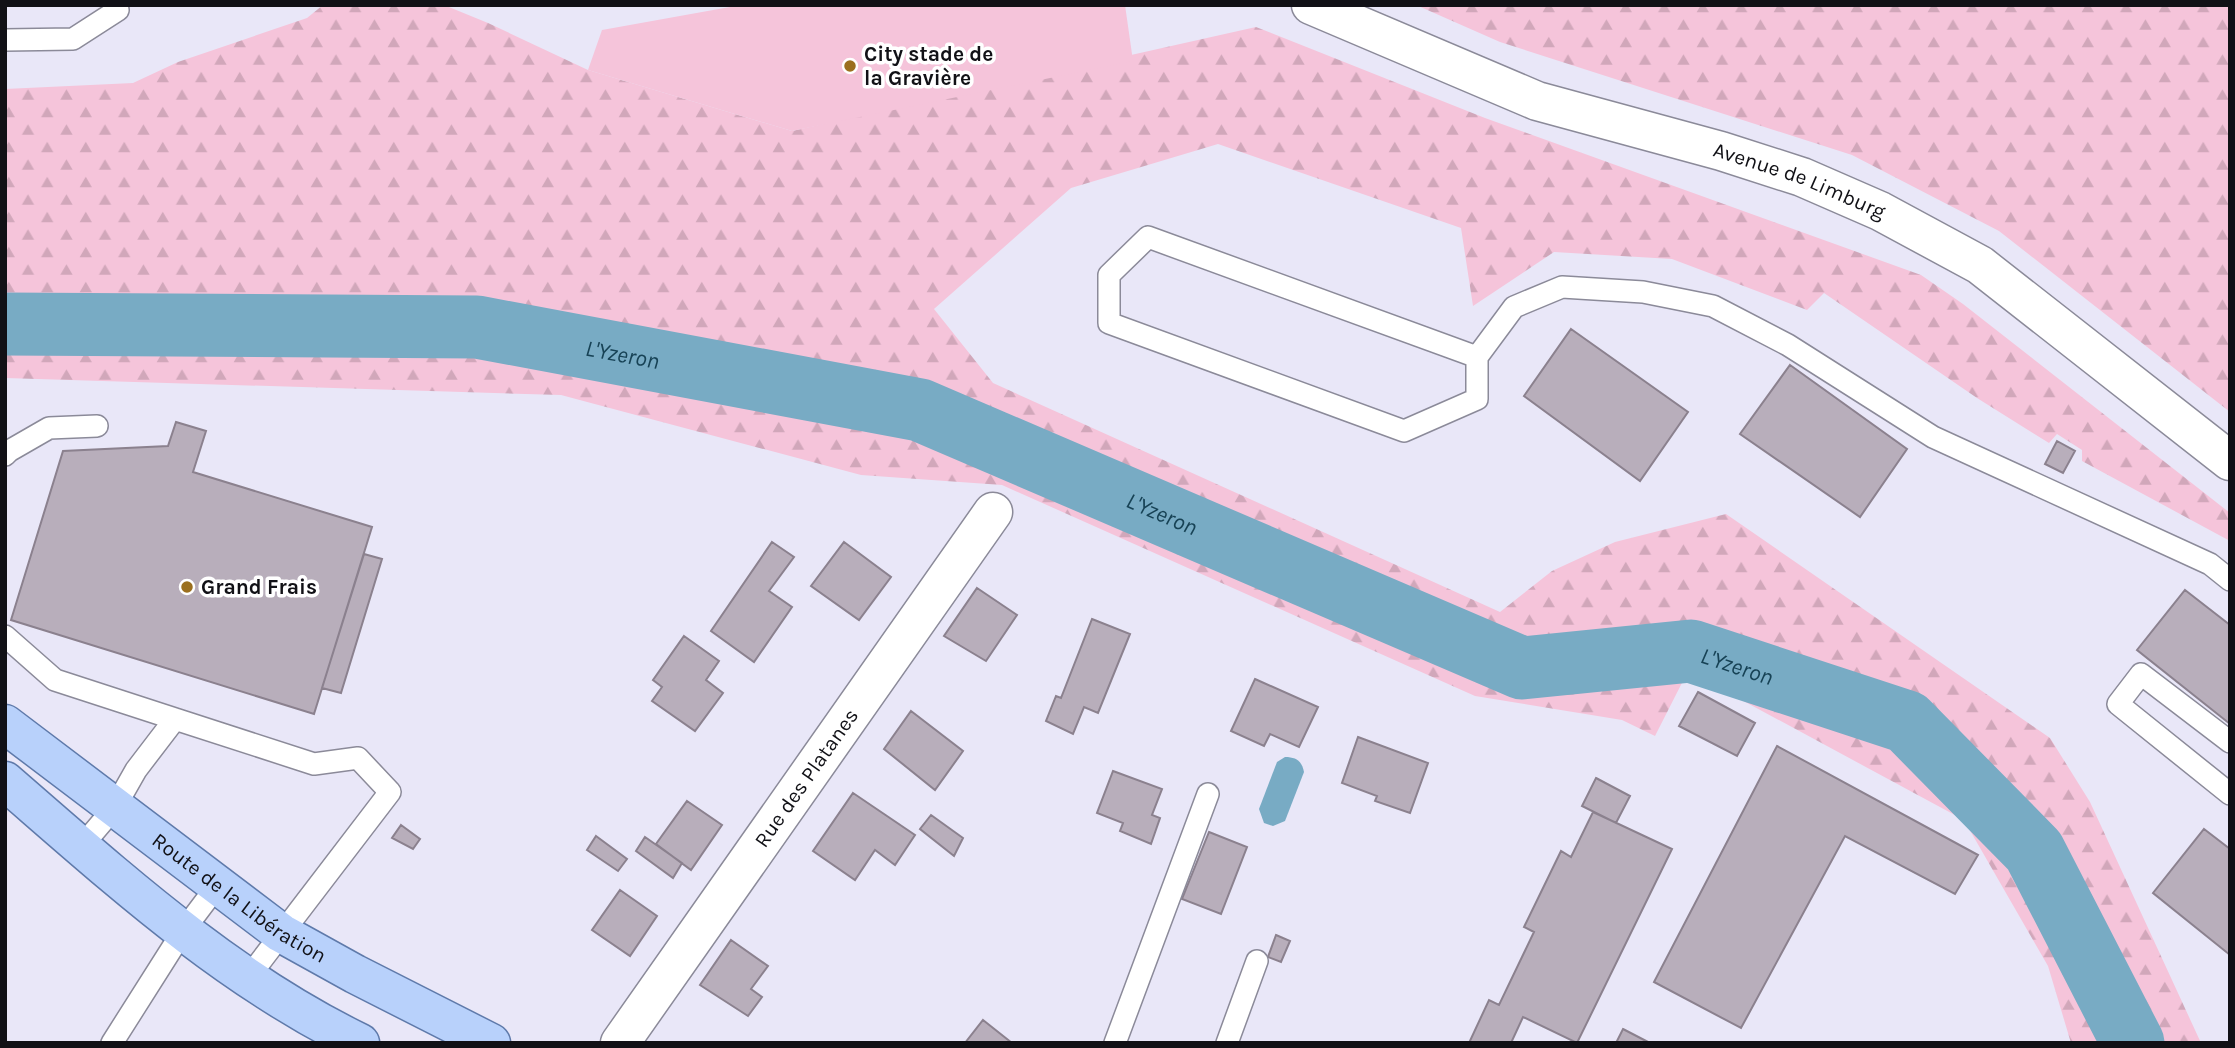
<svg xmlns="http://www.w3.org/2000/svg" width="2235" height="1048" font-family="Karla,sans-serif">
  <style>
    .forest { fill: url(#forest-firs) }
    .pitch { fill: #f5c4da }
    .water { fill: #78abc4 }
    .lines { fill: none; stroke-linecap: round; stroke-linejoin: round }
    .river { stroke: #78abc4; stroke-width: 63 }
    .building { fill: #b8aebb; stroke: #8b818e; stroke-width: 2 }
    .lane-casing { stroke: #8b8a99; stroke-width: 24 }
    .street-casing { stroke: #8b8a99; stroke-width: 41 }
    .secondary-casing { stroke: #8b8a99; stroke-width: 41 }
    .primary-casing { stroke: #5f7aaa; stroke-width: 41 }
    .lane { stroke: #fff; stroke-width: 21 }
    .street { stroke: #fff; stroke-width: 38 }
    .secondary { stroke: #fff; stroke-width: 38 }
    .primary { stroke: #b8d1fb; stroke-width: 38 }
    .poi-dot { fill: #9b6f1e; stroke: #fff; stroke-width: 2.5 }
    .labels { text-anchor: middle; stroke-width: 7; stroke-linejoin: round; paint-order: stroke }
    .poi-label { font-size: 21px; font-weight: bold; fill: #111116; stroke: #fff; text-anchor: start }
    .street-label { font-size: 21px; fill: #111116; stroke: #fff }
    .water-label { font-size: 23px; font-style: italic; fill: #174255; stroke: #fff }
  </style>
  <defs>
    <pattern id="forest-firs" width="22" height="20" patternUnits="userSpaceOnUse" patternTransform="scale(1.75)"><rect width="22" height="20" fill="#f5c4da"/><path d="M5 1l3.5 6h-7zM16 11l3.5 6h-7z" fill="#d1a7ba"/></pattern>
  </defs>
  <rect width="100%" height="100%" fill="#e9e7f8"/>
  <path class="forest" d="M323 5H444L488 23 588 70 792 131 1256 27 1485 118 1921 275 1963 304 2230 513V541L2082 461V450L2057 434 2049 443 1977 398 1824 293 1807 310 1672 259 1554 252 1473 306 1461 228 1218 144 1071 188 934 309 993 383 1500 612 1552 571 1615 542 1726 514 2050 738 2090 802 2201 1043H2071L2048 966 1964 820 1688 671 1655 736 1622 720 1475 696 1002 485 861 475 561 395 5 378V89L133 83 178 62 307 18Z
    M1416 5H2230V412L1999 231 1852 155 1500 42Z"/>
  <path class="pitch" d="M741 5H1125L1133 61 792 131 588 70 602 30Z"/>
  <path class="water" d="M1285 757C1296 757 1302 761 1304 772L1285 821 1273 826 1264 823 1259 809 1277 762Z"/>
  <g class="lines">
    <path class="river" id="s1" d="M5 324 477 327 920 410 1522 668 1691 651 1907 722 2034 851 2133 1043"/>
  </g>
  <path class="building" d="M1571 329 1688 412 1640 481 1524 396Z
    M1790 365 1907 449 1860 517 1740 434Z
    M176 422 206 431 193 472 372 527 314 714 11 620 63 451 168 446Z
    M2057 441 2075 451 2063 473 2045 464Z
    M772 542 794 557 769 591 792 607 754 662 711 631Z
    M844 542 891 577 859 620 811 586Z
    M364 554 382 559 341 693 322 688Z
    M977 588 1017 615 986 661 944 636Z
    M2185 590 2230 625V724L2137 650Z
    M1092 619 1130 634 1098 713 1084 707 1073 734 1046 721 1056 696 1061 698Z
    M684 636 719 661 706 680 723 693 695 731 652 701 662 687 653 680Z
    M1255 679 1318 707 1299 747 1270 734 1264 746 1231 731Z
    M1698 692 1755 723 1737 756 1679 726Z
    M911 711 963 751 935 790 884 749Z
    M1358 737 1428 763 1410 813 1375 801 1377 796 1342 783Z
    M1777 746 1978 855 1955 894 1845 836 1741 1028 1654 982Z
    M1113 771 1162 789 1152 815 1160 818 1151 844 1120 831 1123 823 1097 813Z
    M1596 778 1630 796 1616 823 1582 806Z
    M853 793 915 835 895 865 875 850 855 880 813 851Z
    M687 801 722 825 691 870 656 844Z
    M1593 812 1672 849 1577 1043 1523 1017 1511 1043H1469L1489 1000 1499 1005 1534 932 1524 927 1561 851 1571 857Z
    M931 815 963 838 954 856 920 829Z
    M401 825 420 839 413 849 392 838Z
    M2204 829 2230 849V955L2153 893Z
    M1209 832 1247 847 1221 914 1182 899Z
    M596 836 627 859 618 871 587 850Z
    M645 837 682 863 673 878 636 851Z
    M620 890 657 916 630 956 592 930Z
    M1276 935 1290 941 1281 962 1268 957Z
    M731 940 768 966 751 989 762 997 748 1016 700 985Z
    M983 1020 1012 1043H965Z
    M1623 1029 1650 1043H1616Z"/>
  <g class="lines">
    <defs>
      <path id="lane" d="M5 40 73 39 118 10
        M1477 357 1148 237 1109 275V323L1404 431 1477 399V357L1514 307 1562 287 1643 292 1713 306 1788 345 1933 437 2210 564 2230 580
        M5 455 9 451 49 428 97 426
        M5 636 55 680 175 719
        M2230 742 2141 674 2118 704 2230 794
        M81 847 115 807 136 770 175 719 314 764 358 758 390 792 247 979
        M112 1043 183 931 217 886
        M1115 1043 1208 794
        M1227 1043 1257 961"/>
      <g id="street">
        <path id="s2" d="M620 1043 993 512"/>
      </g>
      <g id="secondary">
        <path id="s3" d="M1311 5 1537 101 1721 151 1802 177 1880 211 1980 265 2230 461"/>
      </g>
      <g id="primary">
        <path id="s4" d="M5 724 281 933 355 974 491 1043"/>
        <path d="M5 781C117 878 226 978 360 1043"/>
      </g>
    </defs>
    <use href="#lane" class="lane-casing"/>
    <use href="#street" class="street-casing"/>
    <use href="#secondary" class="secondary-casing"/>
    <use href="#primary" class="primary-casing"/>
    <use href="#lane" class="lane"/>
    <use href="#street" class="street"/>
    <use href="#secondary" class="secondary"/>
    <use href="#primary" class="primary"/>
  </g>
  <g class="poi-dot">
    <circle cx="850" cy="66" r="7"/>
    <circle cx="187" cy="587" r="7"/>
  </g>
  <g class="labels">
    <g class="poi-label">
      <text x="864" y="61">City stade de<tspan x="864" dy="24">la Gravière</tspan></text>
      <text x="201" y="594">Grand Frais</text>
    </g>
    <g class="street-label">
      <text dy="7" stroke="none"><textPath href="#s3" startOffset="520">Avenue de Limburg</textPath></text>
      <text dy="7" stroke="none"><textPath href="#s2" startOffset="324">Rue des Platanes</textPath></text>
      <text dy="7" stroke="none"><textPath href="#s4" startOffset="292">Route de la Libération</textPath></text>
    </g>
    <g class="water-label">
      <text dy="8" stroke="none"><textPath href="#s1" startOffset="620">L'Yzeron</textPath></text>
      <text dy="8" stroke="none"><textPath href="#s1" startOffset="1186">L'Yzeron</textPath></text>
      <text dy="8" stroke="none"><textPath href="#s1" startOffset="1796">L'Yzeron</textPath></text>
    </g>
  </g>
  <rect width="2235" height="1048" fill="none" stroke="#111116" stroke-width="14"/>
</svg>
